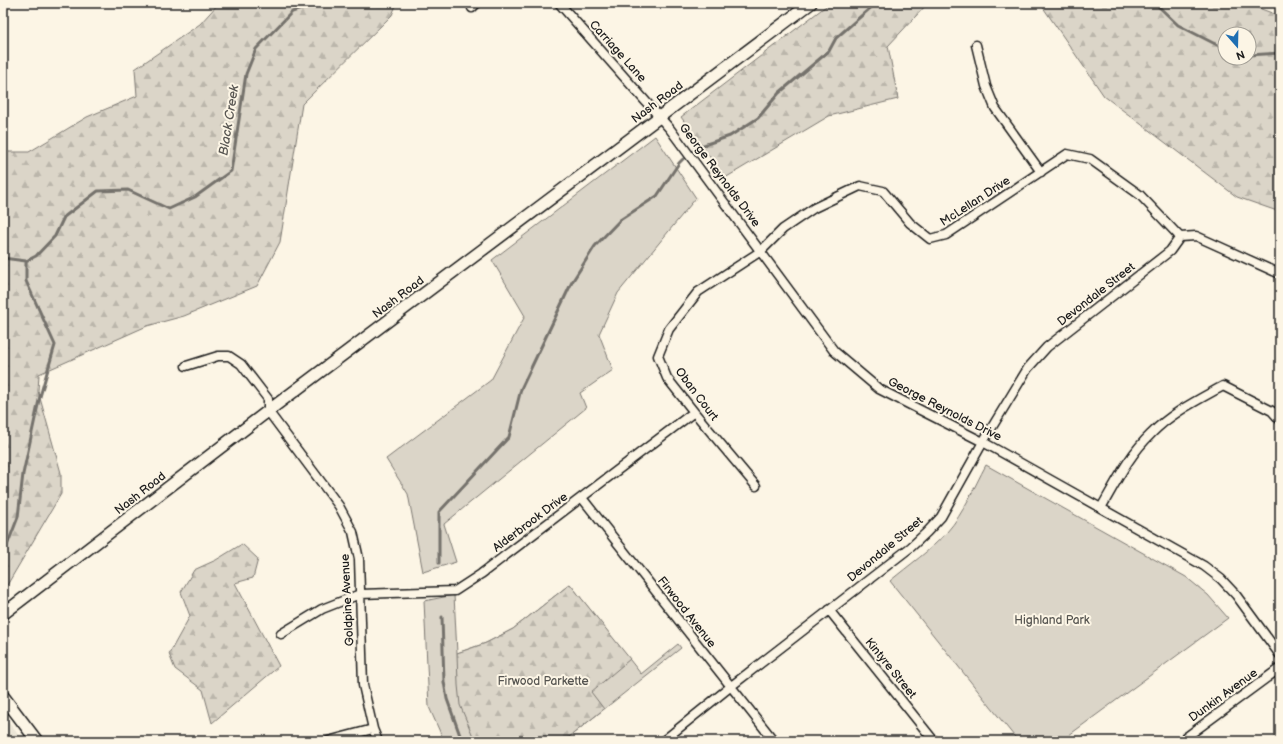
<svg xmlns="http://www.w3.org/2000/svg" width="1283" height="744" font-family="'Balsamiq Sans',sans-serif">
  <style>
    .built { fill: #ebe5d6 }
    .green { fill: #dbd5c8; stroke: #7c7872 }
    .forest { fill: url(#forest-firs); stroke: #7c7872; fill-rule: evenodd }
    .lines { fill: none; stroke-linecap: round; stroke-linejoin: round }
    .stream { stroke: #75726c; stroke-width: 3 }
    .minor-casing { stroke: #1c1c1c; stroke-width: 11 }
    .tertiary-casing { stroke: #1c1c1c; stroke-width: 14 }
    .minor { stroke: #fcf5e5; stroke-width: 8 }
    .tertiary { stroke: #fcf5e5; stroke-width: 11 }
    .labels { text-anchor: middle; stroke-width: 4; stroke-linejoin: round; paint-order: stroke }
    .street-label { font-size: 12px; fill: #1c1c1c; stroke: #fcf5e5 }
    .park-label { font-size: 12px; fill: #555450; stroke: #fcf5e5 }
    .water-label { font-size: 13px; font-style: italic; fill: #575551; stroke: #fcf5e5 }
  </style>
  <defs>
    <pattern id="forest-firs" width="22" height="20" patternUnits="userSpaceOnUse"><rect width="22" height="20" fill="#dbd5c8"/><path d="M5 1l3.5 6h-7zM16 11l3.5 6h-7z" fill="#bbb6ab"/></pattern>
  </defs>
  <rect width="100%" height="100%" fill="#fcf5e5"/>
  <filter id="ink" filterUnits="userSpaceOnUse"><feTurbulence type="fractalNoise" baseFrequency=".025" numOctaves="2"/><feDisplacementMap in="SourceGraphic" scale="8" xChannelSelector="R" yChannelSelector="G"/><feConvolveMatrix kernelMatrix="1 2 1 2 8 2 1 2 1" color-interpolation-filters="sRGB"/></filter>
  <g filter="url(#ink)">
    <path class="built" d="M3 715 23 741H3Z"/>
    <path class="green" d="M655 136 696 198 618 293 599 334 613 370 580 393 586 408 444 524 456 562 423 572 408 494 386 459 491 380 525 316 492 260Z
      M986 465 1186 577 1208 595 1228 618 1061 741H1018L890 581C909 565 930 551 947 532 964 513 974 487 986 465Z
      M570 584 641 674 678 644 681 648 564 741H444L429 707 424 601 454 595 457 653 486 643 513 629Z"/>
    <path class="forest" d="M219 3H397L392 15 302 104 280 242 257 286 184 316 147 326 39 374 38 391 61 473V494L3 592V152H29L87 117 137 96 135 69 200 24Z
      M830 3H928L888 46 898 99 829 116 725 178 681 117Z
      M1040 3H1245L1280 16V212L1237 197 1104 96ZM1225 34H1249V58H1225Z
      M242 544 258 559 253 578 235 583 279 666 212 723 203 690 175 669 169 654 190 616 181 592 194 570 216 560Z
      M570 584 630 659 591 692 604 709 564 741H475L460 705 458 685 457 653 486 643 513 629Z"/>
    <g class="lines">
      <path class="stream" d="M1157 3 1158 6 1178 25 1225 49
        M1249 55 1280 53
        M695 148 730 136 758 118 779 93 829 51 836 38 876 3
        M3 258 26 261 36 256 55 236 64 217 98 191 128 190 169 209 195 197 231 171 246 74 256 49 292 12 319 3
        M3 554 8 543 18 517 23 474 39 400 55 345 26 281V261
        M439 563V512L509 437 521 389 572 282 595 246 620 220 657 196 679 163 683 159
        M442 617 444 682 447 699 462 741"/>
      <defs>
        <path id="minor" d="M559 3 670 129 834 351 879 389 983 442 1204 566 1221 579 1236 595 1280 655
          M472 8 477 3
          M976 45 986 86 995 108 1041 172
          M1180 237 1196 236 1280 274
          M186 366 218 356H229L241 364 268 399V411L339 506 353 532 359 559 363 685 373 729 378 741
          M756 486 694 412 667 378 658 356 669 329 698 292 761 251 783 229 814 208 860 186 883 191 910 223 930 239 946 235 1067 154 1090 159 1140 195 1180 237
          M582 498 774 741
          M1101 508C1116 482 1129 455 1151 434 1171 413 1198 400 1223 386L1272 411 1280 420
          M829 610 934 741
          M281 634 322 609 360 594 455 591 481 574 694 412
          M328 741 373 729
          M663 741 730 687 911 547 927 532 941 517 983 442 1028 368 1047 347 1170 251 1180 237
          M1181 741 1280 668"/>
        <path id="tertiary" d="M3 614 268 411 811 3
          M3 696 37 741"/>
      </defs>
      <use href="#minor" class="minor-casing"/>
      <use href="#tertiary" class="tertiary-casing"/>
      <use href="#minor" class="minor"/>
      <use href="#tertiary" class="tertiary"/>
    </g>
  </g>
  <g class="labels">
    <g class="street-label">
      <text transform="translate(618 51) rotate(48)" y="4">Carriage Lane</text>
      <text transform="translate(657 102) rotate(-37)" y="4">Nash Road</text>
      <text transform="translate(720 175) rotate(53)" y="4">George Reynolds Drive</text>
      <text transform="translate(975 201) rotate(-33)" y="4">McLellan Drive</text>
      <text transform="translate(1096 294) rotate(-38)" y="4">Devondale Street</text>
      <text transform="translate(398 297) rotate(-37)" y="4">Nash Road</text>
      <text transform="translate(697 394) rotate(53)" y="4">Oban Court</text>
      <text transform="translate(945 409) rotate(27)" y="4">George Reynolds Drive</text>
      <text transform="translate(140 493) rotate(-38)" y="4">Nash Road</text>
      <text transform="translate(530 522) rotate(-37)" y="4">Alderbrook Drive</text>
      <text transform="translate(885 549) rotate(-40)" y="4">Devondale Street</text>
      <text transform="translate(347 600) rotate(-93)" y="4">Goldpine Avenue</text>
      <text transform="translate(687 612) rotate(52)" y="4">Firwood Avenue</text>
      <text transform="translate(891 668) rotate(51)" y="4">Kintyre Street</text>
      <text transform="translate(1223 695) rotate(-36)" y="4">Dunkin Avenue</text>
    </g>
    <g class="park-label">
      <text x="1052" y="624">Highland Park</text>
      <text x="543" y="685">Firwood Parkette</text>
    </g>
    <g class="water-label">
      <text transform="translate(228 120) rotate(-81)" y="5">Black Creek</text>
    </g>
  </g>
  <rect width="1283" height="744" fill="none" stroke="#fcf5e5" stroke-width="16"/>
  <rect x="8" y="8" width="1267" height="728" fill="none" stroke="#1c1c1c" stroke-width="1.5" filter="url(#ink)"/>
  <g transform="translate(1237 46) rotate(160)"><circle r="19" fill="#fcf5e5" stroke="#a29e95"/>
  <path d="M0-3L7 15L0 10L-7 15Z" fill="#1f6fb2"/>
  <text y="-6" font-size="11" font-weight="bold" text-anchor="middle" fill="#1c1c1c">N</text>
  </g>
</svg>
